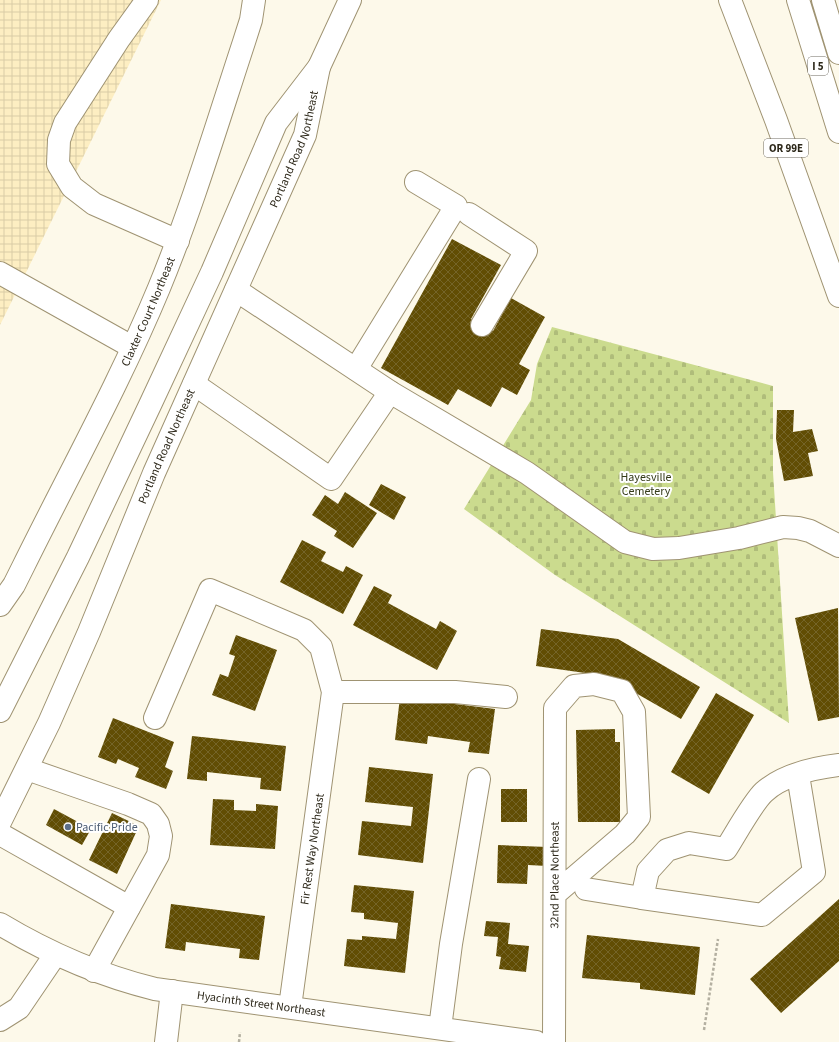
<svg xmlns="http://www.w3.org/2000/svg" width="839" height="1042" font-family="'Source Sans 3',sans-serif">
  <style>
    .industrial { fill: url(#industrial-grid) }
    .cemetery { fill: url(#cemetery-stones) }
    .building { fill: url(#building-cross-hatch) }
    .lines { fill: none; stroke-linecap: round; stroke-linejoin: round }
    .minor-casing { stroke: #9f9372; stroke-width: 24 }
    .major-casing { stroke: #9f9372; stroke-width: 24 }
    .highway-casing { stroke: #9f9372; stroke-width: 24 }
    .path { stroke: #b4b0a1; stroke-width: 2.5; stroke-dasharray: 3 2; stroke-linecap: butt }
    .minor { stroke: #fff; stroke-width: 22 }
    .major { stroke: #fff; stroke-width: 22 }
    .highway { stroke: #fff; stroke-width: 22 }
    .service-dot { fill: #5c6f8a; stroke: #fff; stroke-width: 1.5 }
    .labels { text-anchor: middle; stroke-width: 4; stroke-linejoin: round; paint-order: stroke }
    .shield { fill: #fff; stroke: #6c685f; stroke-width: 1 }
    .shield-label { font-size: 11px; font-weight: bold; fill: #2d281a }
    .street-label { font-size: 12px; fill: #2d281a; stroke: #fff }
    .park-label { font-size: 12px; fill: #353b19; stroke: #fff }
    .service-label { font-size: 12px; fill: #4e5e75; stroke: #fff; text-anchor: start }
  </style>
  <defs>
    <pattern id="industrial-grid" width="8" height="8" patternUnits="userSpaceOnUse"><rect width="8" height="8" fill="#fdeec2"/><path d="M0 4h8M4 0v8" fill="none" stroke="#d9cca6"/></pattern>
    <pattern id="cemetery-stones" width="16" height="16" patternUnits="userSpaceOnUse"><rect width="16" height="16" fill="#cbdb8e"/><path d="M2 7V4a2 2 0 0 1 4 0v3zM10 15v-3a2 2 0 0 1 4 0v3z" fill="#afbc7a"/></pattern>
    <pattern id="building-cross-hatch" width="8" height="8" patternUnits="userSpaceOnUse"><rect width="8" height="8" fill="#614d04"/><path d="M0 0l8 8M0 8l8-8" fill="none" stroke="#746428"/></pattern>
  </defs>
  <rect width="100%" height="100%" fill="#fdf9ea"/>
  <path class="industrial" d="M0 0H161L0 325Z"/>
  <path class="cemetery" d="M552 327 773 386V472L789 723 555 575 464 509 531 400 537 364Z"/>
  <path class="building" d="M452 239 501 265 471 319 493 331 511 298 545 317 519 364 530 370 517 395 502 387 491 407 458 389 448 405 381 368Z
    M777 410H794L793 432 812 429 818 451 808 453 813 476 784 481 776 439Z
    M381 484 406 497 394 520 369 505Z
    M345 492 377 513 353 548 334 536 337 531 312 515 325 495 338 504Z
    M302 540 326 552 321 561 343 572 346 566 363 575 343 614 280 582Z
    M374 586 392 595 388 603 436 629 440 621 457 631 437 670 353 625Z
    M838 608 839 717 818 721 795 618Z
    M541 629 618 639 700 687 681 719 606 676 536 666Z
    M236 635 277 650 255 711 212 695 220 674 228 677 235 656 229 654Z
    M716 693 754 715 709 794 671 772Z
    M400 697 495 709 489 754 468 752 470 742 428 736 427 744 395 740Z
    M113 718 174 742 165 767 173 771 166 789 135 777 139 768 118 759 116 764 98 757Z
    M615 729V742H620V822H578L576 730Z
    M192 736 286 746 281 791 260 789 261 778 207 772V781L187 779Z
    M369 767 433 774 423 863 358 855 362 821 411 826 413 807 365 802Z
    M501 789H527V822H501Z
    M213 799 234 800V810L256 811V804L278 806 275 849 210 845Z
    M54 809 91 829 82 845 46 825Z
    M112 813 139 826 117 874 89 860Z
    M498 845 548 847 547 866 528 865 527 884 497 883Z
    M354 885 414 891 405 973 344 966 347 939 362 940V936L396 939 398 923 364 919V913L351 912Z
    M839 899V961L781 1013 750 979Z
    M171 904 265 916 259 960 239 958 240 949 186 942 185 951 165 948Z
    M486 921 510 923 508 944 529 946 526 972 499 969 501 957 496 956 498 937 484 936Z
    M587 935 700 947 695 995 640 989V983L582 978Z"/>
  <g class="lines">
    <defs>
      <g id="minor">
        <path d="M147 0 119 39 65 123 59 140 58 164 72 187 94 204 178 241"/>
        <path d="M469 214 526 251 482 325"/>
        <path d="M0 273 132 347"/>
        <path d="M236 290 390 392 527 473 625 542 653 549 679 548 739 538 783 527 798 528 810 531 839 546"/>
        <path d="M356 369 456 206 416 182"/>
        <path d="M194 384 331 479 390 392"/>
        <path id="s1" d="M0 605 14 585 24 565C69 474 120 382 159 288 192 208 217 124 244 42L251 20 254 0"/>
        <path d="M333 692H455L506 697"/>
        <path d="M155 718 210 590 304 630 321 647 333 692 290 1007"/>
        <path d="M27 769 128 804 151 814 158 824 161 836 158 855 94 971"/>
        <path d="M798 775 814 872 762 915 642 898 648 871 667 850 689 843 726 849C735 835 753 802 764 792 783 775 814 768 839 765"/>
        <path d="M0 834 129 907"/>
        <path d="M586 889 642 898"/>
        <path d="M0 1020 19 1008 55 955"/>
        <path d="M440 1028 451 944 479 779"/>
        <path d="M166 1042 172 991"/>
        <path id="s2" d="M554 1042 555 708 574 686 594 684 622 691 634 712 639 817 625 834 555 894"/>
      </g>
      <g id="major">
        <path d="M0 711 78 557 150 405 212 272 276 123 319 67 350 0"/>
        <path id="s3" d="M0 822 49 723 89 632 154 473 305 135 319 67"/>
        <path id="s4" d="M0 924C50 954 98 975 155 989L536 1042"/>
      </g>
      <path id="highway" d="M730 0 776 120 839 296
        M798 0 839 132
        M823 0 839 53"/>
    </defs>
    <use href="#minor" class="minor-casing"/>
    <use href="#major" class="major-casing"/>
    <use href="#highway" class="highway-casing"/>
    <path class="path" d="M704 1030 718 939
      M239 1042 240 1032"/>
    <use href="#minor" class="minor"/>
    <use href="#major" class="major"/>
    <use href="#highway" class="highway"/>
  </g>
  <circle class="service-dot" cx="68" cy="827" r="4"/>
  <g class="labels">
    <g class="shield">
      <rect x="808" y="57" width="20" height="18" rx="3"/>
      <rect x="764" y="139" width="44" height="18" rx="3"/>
    </g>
    <g class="shield-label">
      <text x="818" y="70">I 5</text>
      <text x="786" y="152">OR 99E</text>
    </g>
    <g class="street-label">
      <text dy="4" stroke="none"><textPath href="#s3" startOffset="735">Portland Road Northeast</textPath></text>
      <text dy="4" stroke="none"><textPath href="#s1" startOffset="329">Claxter Court Northeast</textPath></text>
      <text dy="4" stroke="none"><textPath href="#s3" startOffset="411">Portland Road Northeast</textPath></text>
      <text transform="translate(312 849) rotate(-82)" y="4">Fir Rest Way Northeast</text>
      <text dy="4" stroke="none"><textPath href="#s2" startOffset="167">32nd Place Northeast</textPath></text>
      <text dy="4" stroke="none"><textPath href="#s4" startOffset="276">Hyacinth Street Northeast</textPath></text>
    </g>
    <g class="park-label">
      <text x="646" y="481">Hayesville<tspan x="646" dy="14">Cemetery</tspan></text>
    </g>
    <g class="service-label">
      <text x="76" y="831">Pacific Pride</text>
    </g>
  </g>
</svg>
